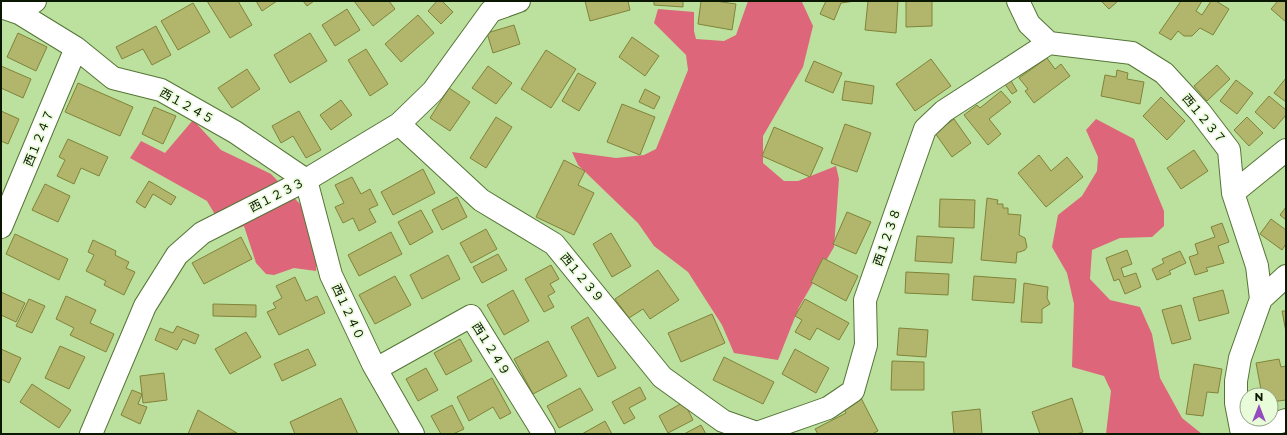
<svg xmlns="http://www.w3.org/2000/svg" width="1287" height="435" font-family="Montserrat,'Noto Sans JP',sans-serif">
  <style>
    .forest { fill: #dd667a }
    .building { fill: #b1b66c; stroke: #808339 }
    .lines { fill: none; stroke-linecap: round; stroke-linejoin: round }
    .minor-casing { stroke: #557537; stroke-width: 24 }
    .minor { stroke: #fff; stroke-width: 22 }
    .labels { text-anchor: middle; stroke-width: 3.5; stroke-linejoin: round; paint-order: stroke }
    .street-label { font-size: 12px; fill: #0b1801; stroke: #e9fcda }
  </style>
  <rect width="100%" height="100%" fill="#bce19e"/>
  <path class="forest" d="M748 1 802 2 813 26 803 67 763 136V163L784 181H798L836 166 839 179 834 247 799 307 778 360 734 353 722 325 688 272 654 246 638 223 578 165 572 152 616 158 644 155 656 149 688 70 686 55 654 23 658 9 694 12V31L696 39 724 41 736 35Z
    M1096 119 1134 139 1164 211V226L1152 237 1120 238 1092 250 1090 279 1110 300 1140 307 1152 334 1160 378 1182 418 1202 434H1106L1111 391 1104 376 1072 367 1074 304 1067 273 1052 247 1058 215 1082 196 1097 171 1098 157 1086 130Z
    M193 120 221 150 271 174 301 205 318 250 316 271 294 268 274 275 266 274 256 263 244 226 226 233 207 201 130 158 141 141 165 153Z"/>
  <path class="building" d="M207 1H238L252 25 230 38Z
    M256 1H277L262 11Z
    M303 1H314L307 6Z
    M354 1H389L395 9 373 26Z
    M437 1H442L453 12 441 24 428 11Z
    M585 1H628L630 10 590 21Z
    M654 1H683V7L654 5Z
    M701 1H715L736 4 732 30 698 24Z
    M826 1H855L841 3 834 20 820 14Z
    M868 1H898L896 33 865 30Z
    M906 1H932V26L906 27Z
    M1101 1H1118L1109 9Z
    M1181 1H1202L1196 11 1202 15 1211 1H1216L1229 9 1213 35 1200 28 1192 36H1184L1178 31 1171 40 1159 33Z
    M1278 1H1286V22L1271 9Z
    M193 3 210 32 178 50 161 21Z
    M347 9 360 30 335 46 322 25Z
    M418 15 434 33 401 62 385 44Z
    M514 25 520 44 493 53 487 33Z
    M156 26 171 55 152 65 143 49 122 59 116 47Z
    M18 33 47 47 36 71 7 57Z
    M310 33 327 61 290 83 274 55Z
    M632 37 659 56 645 76 619 57Z
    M366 49 388 84 370 96 348 60Z
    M546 50 576 69 551 108 521 89Z
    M1047 58 1055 69 1061 64 1070 76 1034 103 1025 91 1028 89 1019 78Z
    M931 59 951 86 915 111 896 84Z
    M814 61 842 73 833 93 805 81Z
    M1217 65 1230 79 1207 101 1194 86Z
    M1 66 31 79 23 98 1 88Z
    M488 66 512 83 496 104 472 88Z
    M247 69 260 89 232 108 218 88Z
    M1117 70 1128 73 1127 79 1144 82 1140 104 1101 96 1105 75 1116 77Z
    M578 73 596 83 579 111 562 101Z
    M1286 78V102L1274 93Z
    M1010 79 1017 91 1012 94 1004 83Z
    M1236 80 1253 93 1237 114 1220 101Z
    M845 81 874 86 872 104 842 100Z
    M78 83 133 107 120 136 65 112Z
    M449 88 470 102 450 131 430 118Z
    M645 89 660 97 654 109 639 102Z
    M1001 91 1011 102 989 119 1001 134 988 145 964 115 977 105 980 108Z
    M1269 96 1286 110V115L1274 129 1255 112Z
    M1161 97 1185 121 1167 140 1143 116Z
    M341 100 352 115 331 130 320 115Z
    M622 104 655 117 640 155 607 142Z
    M154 107 176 116 163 144 142 134Z
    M1 111 19 119 8 144 1 141Z
    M299 111 321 150 306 158 293 136 281 143 272 126Z
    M496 117 512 127 486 168 470 158Z
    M1247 117 1263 133 1249 146 1234 130Z
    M954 119 971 143 952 157 935 133Z
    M845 124 871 133 857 172 831 163Z
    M774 127 823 148 810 177 762 156Z
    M68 139 108 157 99 176 81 168 74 184 57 176 65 160 59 157Z
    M1194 150 1208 171 1181 189 1167 168Z
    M1039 155 1051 171 1067 157 1083 177 1046 207 1018 173Z
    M564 160 585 171 578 185 594 193 574 235 536 217Z
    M423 169 435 193 393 215 381 192Z
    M352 177 361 194 370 189 378 205 369 209 376 222 359 231 353 218 343 223 335 207 344 203 335 185Z
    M149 181 176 197 171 205 153 194 145 208 136 202Z
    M45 184 70 196 58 222 32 210Z
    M457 197 467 217 442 230 432 210Z
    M987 198 998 200 997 204H1003V208H1008V214L1021 215 1019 235 1025 238 1027 247 1025 250 1020 252H1017L1016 263 981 260Z
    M940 199 975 200 974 228 939 227Z
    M1286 207V220L1280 215Z
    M421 210 433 232 410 245 398 222Z
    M847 212 871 222 856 254 833 244Z
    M1271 219 1286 230V244L1282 250 1260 234Z
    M1222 223 1229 242 1218 246 1224 263 1206 268 1208 271 1195 275 1189 257 1198 254 1195 244 1215 237 1211 227Z
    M486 229 497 249 471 263 460 243Z
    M391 232 402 254 359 276 348 255Z
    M611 233 631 266 612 277 593 244Z
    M15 234 68 259 59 280 6 254Z
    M917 236 954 238 952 263 915 261Z
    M241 237 252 259 204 284 192 263Z
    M93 240 116 251 115 255 129 262 126 268 135 272 124 295 104 285 106 281 86 271 94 255 88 252Z
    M1127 250 1132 264 1121 268 1124 277 1136 273 1141 287 1125 294 1119 279 1114 281 1106 258Z
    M1180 251 1186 263 1169 271 1171 274 1157 280 1152 269 1164 263 1162 259Z
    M498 254 507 270 482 283 473 267Z
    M448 255 460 279 422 299 410 275Z
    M823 258 858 276 846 301 811 282Z
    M551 265 559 279 550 284 555 292 548 296 554 307 544 312 525 279Z
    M658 270 679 300 650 319 643 309 629 318 615 299Z
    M906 272 949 274 948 295 905 293Z
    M395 276 411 305 375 324 359 295Z
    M974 276 1016 279 1014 303 972 300Z
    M295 277 306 301 317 296 325 313 279 335 267 312 276 308 273 303 282 298 276 286Z
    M1024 283 1048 287 1047 298 1050 304 1042 309V323L1021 322Z
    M513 290 529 321 504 335 487 305Z
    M1223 290 1229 313 1199 321 1193 298Z
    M1 292 25 303 16 322 1 315Z
    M66 296 96 310 90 323 114 334 106 352 70 335 74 328 56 319Z
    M29 299 45 306 32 333 16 326Z
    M805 299 849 323 839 340 817 328 810 340 795 332 802 320 795 316Z
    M213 304 256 305V317L213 316Z
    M1181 305 1191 339 1172 344 1162 310Z
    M1282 311H1286V332Z
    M712 314 725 343 681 362 668 333Z
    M588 317 616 368 598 377 571 327Z
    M177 326 199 335 195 344 183 339 177 350 155 340 160 328 173 333Z
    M899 328 928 330 926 357 897 355Z
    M246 332 261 357 230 374 215 349Z
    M460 339 472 361 446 375 434 353Z
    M548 341 567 376 533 394 514 359Z
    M60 346 85 357 69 389 45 378Z
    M1 349 21 358 9 383 1 379Z
    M308 349 316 365 282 381 274 364Z
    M795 349 829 368 816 393 782 374Z
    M724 357 774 382 763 404 713 380Z
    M1279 359 1281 367 1286 366V400L1271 402V395H1262L1256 363Z
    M892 361 924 362V390H891Z
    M1194 364 1222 369 1218 393 1207 392 1203 416 1186 414Z
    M426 368 438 390 418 401 406 379Z
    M164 373 167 400 143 403 140 376Z
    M492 378 511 413 500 419 493 407 469 421 457 397Z
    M32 384 71 410 59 428 20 402Z
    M640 387 646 399 629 408 635 418 624 424 612 402Z
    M580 388 593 410 559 428 547 406Z
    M132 390 142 394 138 404 147 407 140 424 121 415Z
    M341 398 358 434H295L290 422Z
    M861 398 878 431 872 434H818L815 429 846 413 843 407Z
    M1072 398 1083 432 1076 434H1040L1032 412Z
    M684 402 693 420 668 433 659 416Z
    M452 405 464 429 453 434H441L431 416Z
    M980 409 982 434H954L952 412Z
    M198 410 237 433 188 434Z
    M605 421 612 434H582Z
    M701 425 706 434H684Z"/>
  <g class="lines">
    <defs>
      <path id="minor" d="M1018 1 1029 24 1049 43 1132 53 1164 73 1200 112 1229 150 1233 193 1257 266 1261 299 1240 358 1236 381V403L1242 434
        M1 7 19 13 76 48 113 78 161 90 235 132 306 180 331 275 373 364 413 434
        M19 13 35 1
        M399 124 481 200 554 244 662 377 723 421 757 433 758 434
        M1233 193 1286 150
        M1 227 76 48
        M1261 299 1286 276
        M376 369 471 316 544 434
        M757 433 828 408 853 391 866 345 865 300 925 129 944 111 1049 43
        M91 434 145 306 177 255 202 233 306 180 399 124 433 91 491 11 519 1
        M1246 434 1286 420"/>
    </defs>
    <use href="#minor" class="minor-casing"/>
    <use href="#minor" class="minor"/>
  </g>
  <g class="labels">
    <g class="street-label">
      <text transform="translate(187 106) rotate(29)" y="4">西１２４５</text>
      <text transform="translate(1204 119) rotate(50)" y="4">西１２３７</text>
      <text transform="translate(39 138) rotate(-68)" y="4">西１２４７</text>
      <text transform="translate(277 195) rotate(-27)" y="4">西１２３３</text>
      <text transform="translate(887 237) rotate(-71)" y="4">西１２３８</text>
      <text transform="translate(582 278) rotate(50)" y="4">西１２３９</text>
      <text transform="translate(348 312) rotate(65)" y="4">西１２４０</text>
      <text transform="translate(491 349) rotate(58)" y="4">西１２４９</text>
    </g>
  </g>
  <rect width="1287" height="435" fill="none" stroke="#0b1801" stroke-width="4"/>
  <g transform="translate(1259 407)"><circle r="19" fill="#e9fcda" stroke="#90a183"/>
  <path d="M0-3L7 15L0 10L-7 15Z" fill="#944bbd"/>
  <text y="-6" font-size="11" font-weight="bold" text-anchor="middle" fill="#0b1801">N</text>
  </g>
</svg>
